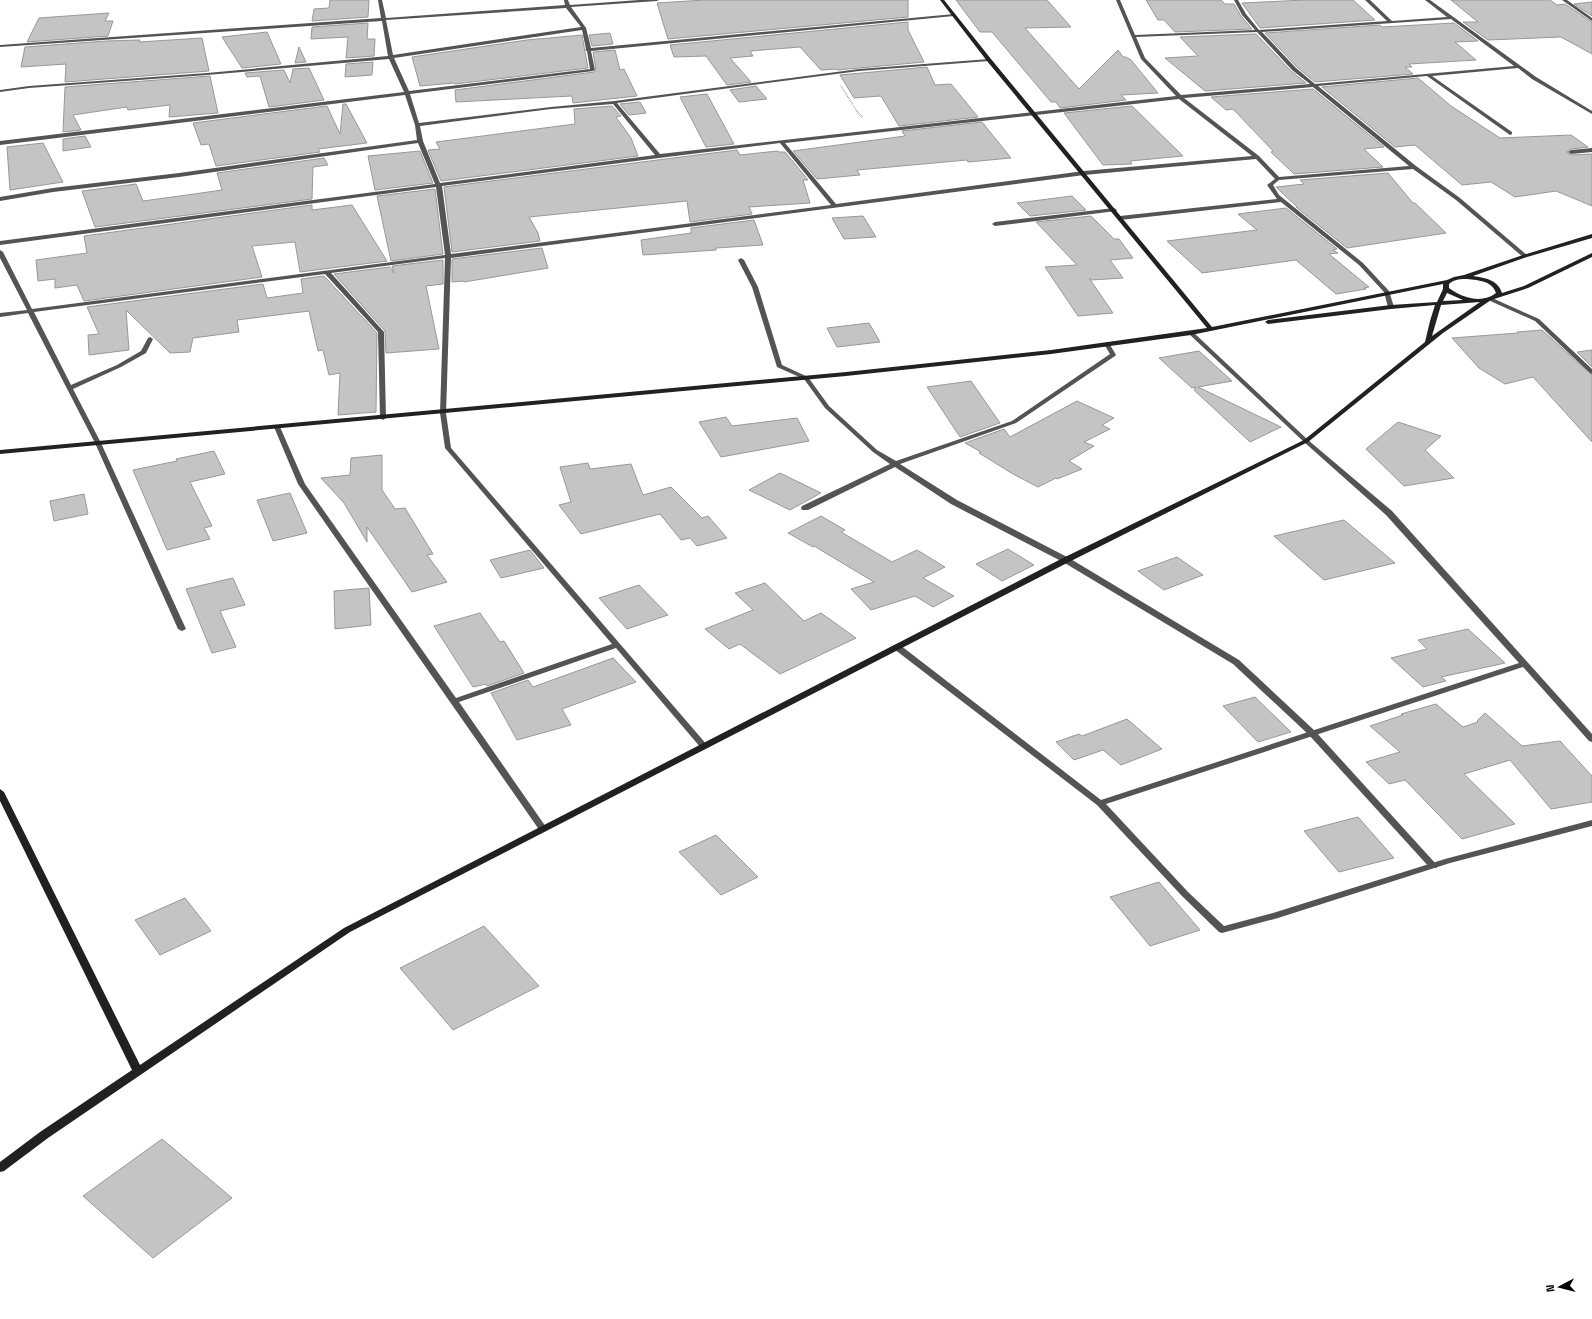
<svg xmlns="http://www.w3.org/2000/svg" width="1592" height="1319" font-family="'Space Grotesk',sans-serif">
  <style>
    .building { fill: #c4c4c4; stroke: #989898 }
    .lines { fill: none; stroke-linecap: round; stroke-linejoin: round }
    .path { stroke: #767676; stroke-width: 1.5; stroke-dasharray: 0.5 1; stroke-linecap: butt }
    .lane { fill: #545454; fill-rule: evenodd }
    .street { fill: #545454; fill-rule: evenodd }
    .secondary { fill: #212121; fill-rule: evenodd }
  </style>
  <rect width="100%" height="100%" fill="#fff"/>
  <path class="building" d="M330 0H369L368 17 312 21 314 9 329 8Z
    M704 0H908V17L668 39 657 3Z
    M956 0H1047L1071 27 1025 28 1079 89 1118 50 1123 57H1126L1131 60 1158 93 1121 95 1126 100 1060 108 1056 102H1051L992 32H980Z
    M1146 0H1221L1225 4H1234L1241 16 1252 29 1175 32 1164 20H1158Z
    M1305 0H1353L1375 20 1260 28 1242 3Z
    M1451 0H1550L1557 5 1565 4 1592 22V54L1561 37 1488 40 1463 22H1478Z
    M1592 2V16L1574 4Z
    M109 13 105 21H113L108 36 27 42 39 18Z
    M908 22V30L924 62 837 70 836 69 821 70 800 47 750 51 753 56 730 58 751 82 727 85 706 56 674 57 670 45Z
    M368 23 367 39H375L374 56 346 58 348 37 311 39 312 27Z
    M1454 23 1478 41 1455 42 1476 60 1409 64 1412 67H1405L1413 74 1315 82 1297 67 1265 33 1380 25 1382 27Z
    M267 32 281 64 242 68 222 37Z
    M610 33 613 44 592 46 589 35Z
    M1256 34 1291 71 1306 83 1205 91 1165 58 1198 56 1180 37Z
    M582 35 588 68 455 84 454 83 420 86 412 57 527 40Z
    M202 38 209 71 65 82 66 64 21 67 25 47 106 41 140 40 139 42Z
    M299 47 306 62 295 63Z
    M615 50 620 70 624 69 637 96 573 103 572 96 456 102 455 90 594 72 596 70 593 52Z
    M373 62 372 75 345 77 346 64Z
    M927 67 935 85 951 84 978 117 899 126 881 96 854 98 840 75Z
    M309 68 324 100 269 107 260 76 247 77 245 73 284 70 290 83 293 69Z
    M210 76 218 113 169 117 170 105 128 110 127 107 73 115 81 130 63 132 65 87Z
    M1418 78 1451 106 1500 138 1571 135 1588 147 1571 149 1567 152 1571 155 1592 154V206L1556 191 1515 197 1491 182 1462 185 1415 145 1395 147 1322 87Z
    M756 86 767 99 739 102 730 90Z
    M1313 89 1384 147 1364 149 1383 167 1294 174 1271 152 1273 151 1233 109 1226 110 1211 97Z
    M707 94 734 144 706 147 680 97Z
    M640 102 646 113 629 115 620 104Z
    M343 104H346L367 143 318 149 320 152 216 166 209 144 201 145 193 123 327 106 340 134Z
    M612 106 621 116 616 117 631 138 638 156 441 181 428 150 440 149 436 142 575 124 574 109Z
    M1132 106 1183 156 1130 161 1132 164 1103 165 1064 113Z
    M982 122 1011 158 968 162 967 160 857 170 860 175 817 179 793 151 905 136 902 131Z
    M85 136 91 147 63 151V139Z
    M43 143 63 182 10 190 7 147Z
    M737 150 740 155 777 151 779 152H785L808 180H803L810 203 749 207 752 214 690 222 687 201 529 217 538 233 540 241 452 252 444 187Z
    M420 151 433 183 375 190 368 156Z
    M324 158 328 165 313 167 312 199 95 227 82 191 136 184 143 201 187 195 222 190 217 173Z
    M1388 173 1413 203H1415L1446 233 1347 248 1296 207H1297L1276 187 1304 184 1300 180Z
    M435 189 443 254 391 261 377 196Z
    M1072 196 1086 210 1030 216 1017 203Z
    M312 205V210L352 205 387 261 300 272 295 242 252 246 262 277 84 301 77 285 55 288V279L38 281 36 260 87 253 84 236Z
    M1286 208 1337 249 1333 250 1338 253 1329 254 1369 287 1364 288 1366 289 1336 294 1296 260 1202 273 1167 241 1257 230 1238 214Z
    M863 216 876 237 844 239 832 218Z
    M1091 216 1114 239H1119L1133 258 1110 260 1123 278 1091 280 1089 278 1113 313 1078 316 1045 267 1077 265 1036 222Z
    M754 220 763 245 716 248V250L643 255 641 240 691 233V228Z
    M542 248 548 268 464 282 463 281 452 282V259Z
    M443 260V284L426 286 439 349 386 353 385 331 334 274 390 267 394 273 392 266Z
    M324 276 377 333 376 412 338 415 340 373 329 375 323 350 318 351 309 311 237 320 239 332 193 338 190 352 170 353 126 310 129 350 89 355 88 335 99 334 87 307 263 284 267 298 303 293 301 279Z
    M869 323 880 342 837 347 827 328Z
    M1542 330 1592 375V442L1533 377 1505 384 1479 368 1452 338 1518 333 1517 332Z
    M1592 350V367L1577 352Z
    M1199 351 1232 381 1198 387 1281 427 1250 442 1194 390 1196 387 1192 388 1159 358Z
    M971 381 1000 423 960 437 927 387Z
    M1077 401 1114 418 1102 425 1110 429 1084 442 1094 446 1069 461 1082 469 1057 479 1056 478 1038 487 1013 474 979 453 981 452 965 443 1004 429 1010 437Z
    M726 417 732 426 797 418 809 441 721 457 699 422Z
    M1398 422 1441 436 1425 450 1454 478 1404 486 1366 449Z
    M214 451 225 474 190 482 212 526 204 528 210 539 167 550 133 470 177 461 176 459Z
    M382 455V490L395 509 405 508 433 554 427 555 447 582 412 592 367 527V542L344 503 321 478 350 475 351 458Z
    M588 463 590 469 631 464 643 495 671 487 702 518 708 516 727 538 697 546 690 538 681 540 660 514 581 534 559 505 571 502 560 467Z
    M780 473 821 493 790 510 749 490Z
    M290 493 307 533 273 541 257 500Z
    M84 494 88 514 54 521 50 501Z
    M821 516 845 530 841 532 892 562 917 550 945 567 923 578 954 596 933 607 915 596 871 610 851 589 874 582 814 546 813 547 788 533Z
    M1344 520 1395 563 1324 580 1274 536Z
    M1008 549 1034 565 1002 581 976 564Z
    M530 550 544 568 501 578 490 560Z
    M1177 557 1203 575 1164 590 1138 571Z
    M233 578 245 605 220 611 236 647 212 653 186 589Z
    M765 583 804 621 821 613 856 638 780 674 740 644 729 649 705 629 753 610 735 593Z
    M639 585 668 615 627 629 599 598Z
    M369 588 371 625 335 629 334 591Z
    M480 613 500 642 504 641 524 673 487 686 486 684 473 687 434 626Z
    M1468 629 1505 663 1441 677 1446 681 1423 687 1391 658 1427 649 1418 640Z
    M613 658 636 682 562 709 571 725 517 740 491 693 528 680 533 687Z
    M1255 697 1291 732 1258 742 1223 706Z
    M1436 704 1463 727 1478 722 1477 721 1485 713 1522 746 1560 741 1592 776V802L1551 809 1510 760 1464 774 1515 824 1462 839 1405 780 1389 784 1366 762 1400 752 1370 726 1403 715 1401 714Z
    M1127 719 1162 749 1121 765 1103 750 1074 760 1056 742 1079 734 1082 736Z
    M1358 817 1394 858 1339 872 1304 831Z
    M716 835 758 877 721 895 679 852Z
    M1159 882 1200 930 1150 946 1110 897Z
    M185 898 211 931 160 955 135 920Z
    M484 926 539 986 453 1030 400 968Z
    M162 1139 232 1198 153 1258 83 1196Z"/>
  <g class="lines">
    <path class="path" d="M841 86 858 113 863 117"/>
    <path class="lane" d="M1592 148V152L1571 154 1568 152 1571 150Z
      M1063 558H1069L1239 660 1315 731 1436 864 1438 866 1436 868H1430L1309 735 1233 664 1063 562 1062 560Z"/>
    <path class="street" d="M378 0H382L386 18 565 5 564 0H568L570 5 639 0H659L657 1 571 7 586 28 591 48 954 14 956 15 954 16 591 51 595 70 593 71 410 94 419 123 551 107 614 101 859 69 989 59 991 60 989 61 859 71 617 103 660 154 1176 96 1141 59 1116 0H1120L1135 35 1255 30 1242 15 1234 0H1238L1246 14 1259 30 1387 21 1365 0H1370L1392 21 1447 17 1425 0H1430L1536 77 1592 111V114L1532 79 1518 68 1432 76 1512 132V134L1510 135 1427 76 1318 86 1416 166 1460 198 1528 256 1523 257 1456 200 1413 169 1279 180 1273 185 1279 195 1363 263 1389 291 1394 307 1391 309 1388 307 1384 292 1359 265 1281 202 1120 220 1117 218 1120 216 1277 199 1267 185 1275 179 1256 159 1084 175 451 258 446 413 451 448 708 746 707 748H701L616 648 459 702 546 827 547 829 546 831H540L298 484 274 427 277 425 280 427 305 484 456 698 612 644 445 448 440 413 445 258 331 273 384 332 386 418 383 420 380 418 378 332 325 274 34 312 71 385 117 365 141 351 148 338 150 337 153 339 146 353 121 367 73 389 101 443 186 629 182 631 178 629 95 443 28 313 0 317V313L27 310 0 258V250L3 252 32 309 445 255 436 187 0 245V241L435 184 418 143 179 177 53 192 0 201V197L53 188 179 173 417 140 415 125 405 95 0 145V141L404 92 389 59 207 75 29 88 0 92V90L29 86 207 73 388 56 382 21 0 47V45L381 18ZM566 8 581 27 393 55 386 20ZM1451 19 1514 66 1315 84 1296 68 1262 32ZM582 30 586 49 585 50 587 51 590 69 409 91 394 58ZM1257 32 1292 70 1310 84 1181 95 1145 58 1136 37ZM1313 87 1409 166 1279 177 1259 156 1184 98ZM1179 99 1252 156 1084 171 836 204 785 143ZM613 104 655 155 440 183 423 141 420 126 551 109ZM780 143 831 205 451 254 442 186 659 158Z
      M1562 0H1567L1592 18V21Z
      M1114 208 1117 210 1116 211 995 226 992 224 995 222Z
      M741 258 744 260 758 287 782 365 808 377 829 406 877 450 896 461 1012 421 1110 354 1104 344 1107 342 1109 343 1116 355 1115 356 1016 423 900 464 957 500 1069 558 1070 560 1069 562H1063L951 504 895 467 808 510H802L801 508 802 506 890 464 873 452 825 408 804 379 777 367 752 287 738 260Z
      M1490 297 1539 319 1592 369V374L1590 373 1535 321 1488 300 1487 299Z
      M1191 331 1193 332 1308 440 1392 511 1592 734V742L1589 741 1523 667 1106 804 1188 892 1224 926 1273 913 1445 859 1592 820V826L1450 863 1278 918 1222 933 1219 932 1182 896 1097 805 894 649 893 647 894 645H900L1101 800 1519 663 1386 515 1304 442 1189 334V332Z"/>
    <path class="secondary" d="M940 0H944L991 59 1212 327 1447 280 1454 277 1464 275 1523 255 1592 234V238L1527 257 1473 276C1486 278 1498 280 1502 293L1524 286 1590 254 1592 253V257L1528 288 1491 300 1443 333 1308 442 1069 562 350 932 48 1138 4 1171 0 1172V1162L40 1132 132 1070 0 801V789L4 792 140 1065 344 928 1063 558 1304 440 1425 342 1430 321 1435 305 1391 309 1268 324 1265 322 1268 320 1391 305 1437 302 1443 289V284L1191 335 1051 354 846 376 0 454V450L846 372 1051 350 1207 328 987 61ZM1465 279C1476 280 1492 280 1496 293 1482 304 1462 298 1449 288V284C1453 280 1459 279 1465 279ZM1447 293 1463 300 1443 301ZM1480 302 1432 336 1441 305Z"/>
  </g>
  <g transform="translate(1560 1287) rotate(263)" stroke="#ffffff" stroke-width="3" paint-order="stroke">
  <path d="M0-3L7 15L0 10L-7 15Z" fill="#000000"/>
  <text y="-6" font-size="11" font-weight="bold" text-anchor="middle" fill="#000000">N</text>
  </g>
</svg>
